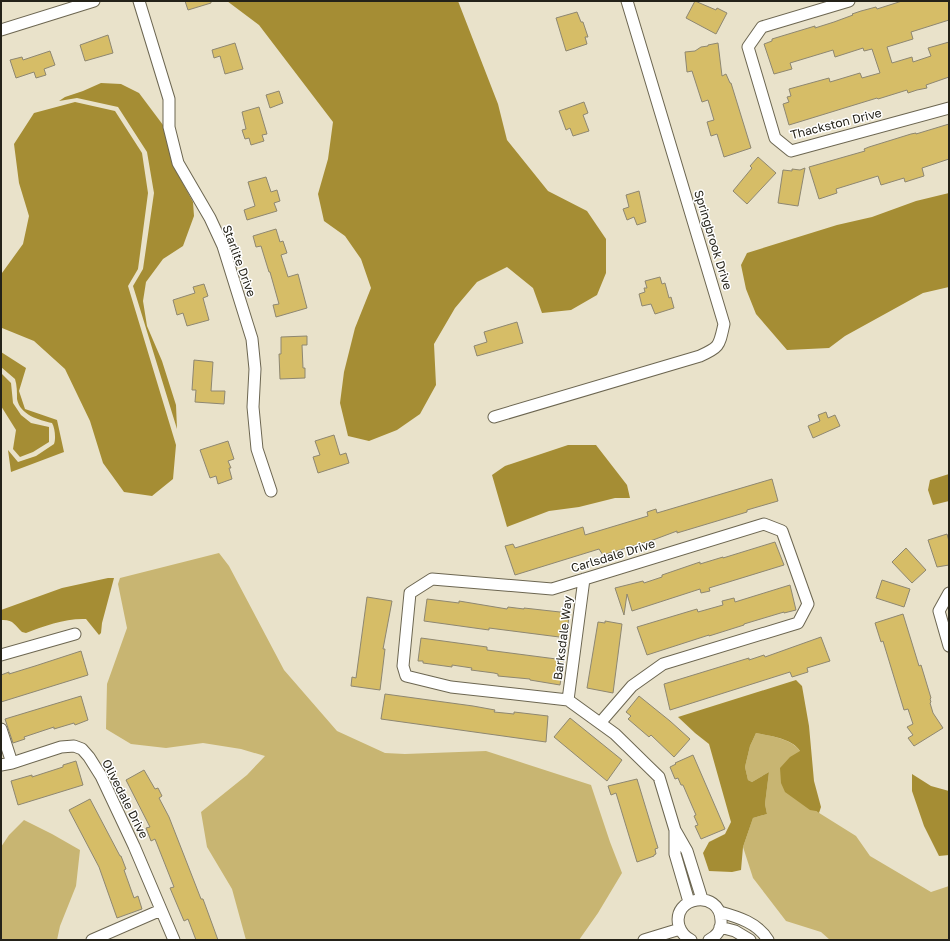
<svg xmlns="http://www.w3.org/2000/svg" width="950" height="941" font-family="'Golos Text',sans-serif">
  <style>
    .green { fill: #c8b572 }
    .water { fill: #a58d34 }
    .building { fill: #d6bd67; stroke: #8e8771 }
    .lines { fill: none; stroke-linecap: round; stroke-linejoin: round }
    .street-casing { stroke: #6c6651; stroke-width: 13 }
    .street { stroke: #fff; stroke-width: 11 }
    .labels { text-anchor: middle; stroke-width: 3; stroke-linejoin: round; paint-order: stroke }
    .street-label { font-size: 12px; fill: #242219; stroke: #fff }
  </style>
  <rect width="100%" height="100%" fill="#e9e2ca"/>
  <path class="green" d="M219 553 229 566 284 670 337 731 385 753 405 754 486 751 591 785 610 842 622 873 598 913 579 940H246L232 889 207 847 201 812 247 775 265 756 241 749 203 743 166 748 131 744 106 729 107 684 127 628 118 584 120 578Z
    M756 733C770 736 791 738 800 751L816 811 856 836 870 856 931 892 949 886V940H830L821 932 786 921 753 878 743 847 753 818 767 814 765 804 769 772 752 782 748 780 745 767 750 746Z
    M24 820 52 834 80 850 76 886 60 926 57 940H1V847L9 835Z"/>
  <path class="water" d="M227 1H458L498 104 507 140 548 191 587 211 606 239V273L597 295 571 310 542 313 533 288 507 267 477 282 455 308 434 344 436 385 420 414 397 430 369 441 348 436 340 403 344 372 355 328 371 288 361 259 345 236 324 221 318 194 328 159 333 122 259 25Z
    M101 83 121 84 139 93 163 125 173 165 193 202 194 216 183 246 163 259 146 282 143 301 147 326 162 361 176 405 177 429 133 286 143 269 154 193 147 152 118 107 77 98 59 101 65 97 83 91Z
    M75 102 115 111 142 153 148 193 138 269 128 286 176 445 173 479 152 496 124 492 103 463 90 421 65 369 34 341 2 328 1 280 2 273 23 244 29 216 19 183 14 144 34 113Z
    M949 193V287L923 293 845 336 829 348 787 350 756 314 746 289 741 265 747 253 837 225 872 217 916 201Z
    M1 352 26 368 19 391 25 409 57 420 64 452 11 472 8 450 18 462 36 456 54 444C56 439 55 428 52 423 39 420 20 415 17 399 17 392 17 385 15 379L1 367Z
    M1 373 11 383 13 403 21 415 31 423 49 427V442L33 452 20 457 13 449 16 430 1 406Z
    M568 445H596L627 485 630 498H615L579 507 549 511 507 527 492 475 505 466Z
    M949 474V501L933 505 928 490 930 480Z
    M108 578H114L102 623 101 633 99 635 86 619C66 618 44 626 26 633L22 632C15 625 13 619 1 620V610L62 588Z
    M796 680 802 686 809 726 814 781 821 807 819 813 816 811 810 810 785 792 781 783 780 768 790 757 800 751C792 738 770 736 756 733L750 746 745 767 748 780 752 782 769 772 765 804 767 814 753 818 743 847 741 870 732 872 709 871 703 853 709 842 725 834 731 822 709 744 695 733 678 717Z
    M912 774 931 786 949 791V855L939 856 924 826 912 791Z"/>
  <path class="building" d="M185 1H211V3L188 10Z
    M695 1 716 10 717 8 727 13 716 34 686 18Z
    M902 1H949V20L911 32 913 39 887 47 892 63 912 57 913 62 931 56 928 48 949 42V77L926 85 927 88 917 90 908 93 907 90 878 99 877 98 789 125 783 104 789 102 787 97 791 96 789 89 829 78 830 82 860 73 862 78 880 73 872 49 864 51 863 48 835 57 833 50 790 63 792 69 774 74 764 44 772 41V39L815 26V28L834 22 853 15 852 14 861 11 876 7 877 9Z
    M577 12 581 22H583L588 37H585L587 44 566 51 556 18Z
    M108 35 113 53 85 61 80 45Z
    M235 43 243 69 225 74 220 56 214 58 212 50Z
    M718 43 722 76 726 74 730 83H731L751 148 724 157 717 134 711 136 707 122 714 120 708 100 702 102 692 71 687 72 685 52 695 51 701 47 708 46V45Z
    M50 51 55 65 44 69 46 75 36 78 34 72 16 78 10 60 22 57 23 60Z
    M279 91 283 103 270 108 266 95Z
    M584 102 588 113 583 115 589 131 573 136 570 128 566 130 559 111Z
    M259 107 267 134 262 135 264 141 251 145 249 138 245 139 242 130 246 129 242 112Z
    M949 124V159L922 168 924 176 905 182 904 178 881 185 878 176 836 189 837 193 819 199 809 167 865 151 864 149 869 147 911 134 916 133V134Z
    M758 157 776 173 747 204 733 191 752 168 750 166Z
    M805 168 798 206 778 203 783 170 792 171V169L800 170Z
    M266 177 271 192 277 190 280 201 274 203 277 211 247 220 244 210 255 206 248 182Z
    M639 191 646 222 637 225 634 217 627 220 623 209 629 207 626 195Z
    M276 229 280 242 283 241 287 253 281 255 288 277 298 274 307 308 276 317 273 305 279 304 270 272H269L261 246 256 247 253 236Z
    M660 277 662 284 665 283 669 298 671 297 674 308 655 314 651 304 642 306 639 294 645 292 644 288H647L645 281Z
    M204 284 208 296 203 298 209 320 187 326 183 313 177 315 173 300 195 293 193 287Z
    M517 322 523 343 477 356 474 346 487 342 484 332Z
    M307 336V345H302L303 368H305V378L280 379 279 354H281V337Z
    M194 360 213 362 211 391H225L224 404 195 402 196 390H192Z
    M826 412 828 418 835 415 840 426 813 438 808 426 820 421 818 415Z
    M334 435 340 455 346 453 349 463 318 473 313 457 320 455 315 441Z
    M228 441 234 459 228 461 231 468H229L232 479 218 484 216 476 210 478 200 450Z
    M772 479 778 501 747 510V512L677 533V531L653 540 603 555 599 549 515 575 505 546 513 544 515 548 583 527 585 535 648 516 647 512 656 509 657 513Z
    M947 534 949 541V565L937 567 928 540Z
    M775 542 784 565 709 588 710 591 701 593 700 589 632 611 627 594 624 615 615 588 643 581 644 583 662 577V575L700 562V564L723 557V558Z
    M906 548 926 570 912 583 892 562Z
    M882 580 910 589 904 607 876 598Z
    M790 585 796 610 784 613V612L744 624V625L709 636V635L647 655 637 627 697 609 698 612 723 605 722 601 734 598 735 602Z
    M367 597 392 601 383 649H385L380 690 351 686 352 677 356 678Z
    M427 599 459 603V601L507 609 508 607 524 609V608L569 613 567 638 489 628V630L424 621Z
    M903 614 919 666 921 665 931 698 930 699 931 702 930 703 933 713 943 728 914 746 908 738 913 735 907 727 913 724 908 709 904 710 883 641 881 642 875 623Z
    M605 621 622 624 613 693 587 688 598 622 605 623Z
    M821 637 830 661 807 668 808 672 792 677 790 672 670 710 664 684 749 658V660L764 655 765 657Z
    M421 638 487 647V650L564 660 560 685 530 680V679L498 676V674L494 673 471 670 472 668 452 665V667L423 663V661H418Z
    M81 651 88 675 1 702V675L9 672V674L35 666Z
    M385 694 473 706 495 710 494 712 514 714V712L548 716 546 742 381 719Z
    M81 696 88 720 75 725 74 723 54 729V727L24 737 25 739 13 743 5 719Z
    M639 696 670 721 690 739 674 757 651 735 649 737 628 719 631 716 626 712Z
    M570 718 622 760 607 781 554 737Z
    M693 755 725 829 701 839 695 826 698 825 694 816 696 815 683 785H681L678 778 675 779 670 767 676 764 675 763Z
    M76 761 83 785 18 805 11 781 32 775V777L63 767V765Z
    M144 770 155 789 158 788 162 796 159 798 169 817 201 899H203L218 940H196L188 919 184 921 170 888 174 887 155 839 151 841 146 828 150 827 126 780Z
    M637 779 658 848 655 849 656 854 654 855V856L637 862 616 793 611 795 608 786Z
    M90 799 120 856H121L126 869 124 870 134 898 138 896 142 909 117 918 99 867 69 810Z"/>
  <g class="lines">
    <defs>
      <path id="street" d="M139 1 169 99V127L178 163 210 218 223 246 252 339 255 369 253 407 257 449 271 491
        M849 1 762 27 748 47 775 138 791 151 949 108
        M1 30 94 1
        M494 417 700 356C720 347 719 346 724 324L627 1
        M949 593 939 611 949 646
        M1 655 75 634
        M568 700 584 579
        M600 723 632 686 663 664 798 623 808 604 782 531 764 524 552 589 432 579 410 593 403 666 406 676 451 687 568 700 615 734 659 777 675 830 687 851 702 899
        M1 729 12 763
        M1 765 12 763 61 747 74 746 82 749 89 757 101 776 134 846 174 940
        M675 831V854L689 902
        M720 912C738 917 758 923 768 940
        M720 927 735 931 750 940
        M92 940 161 910
        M644 940 680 929
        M691 940C685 937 681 932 679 926 671 896 720 889 721 920 722 929 717 936 709 940"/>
    </defs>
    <use href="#street" class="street-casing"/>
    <use href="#street" class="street"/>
  </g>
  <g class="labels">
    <g class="street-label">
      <text transform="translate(836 124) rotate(-14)" y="4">Thackston Drive</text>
      <text transform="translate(713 240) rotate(73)" y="4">Springbrook Drive</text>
      <text transform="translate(239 261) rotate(70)" y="4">Starlite Drive</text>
      <text transform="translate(613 556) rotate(-17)" y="4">Carlsdale Drive</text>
      <text transform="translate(563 638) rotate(-83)" y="4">Barksdale Way</text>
      <text transform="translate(125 799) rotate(63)" y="4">Olivedale Drive</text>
    </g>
  </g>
  <rect width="950" height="941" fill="none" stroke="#242219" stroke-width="4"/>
</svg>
